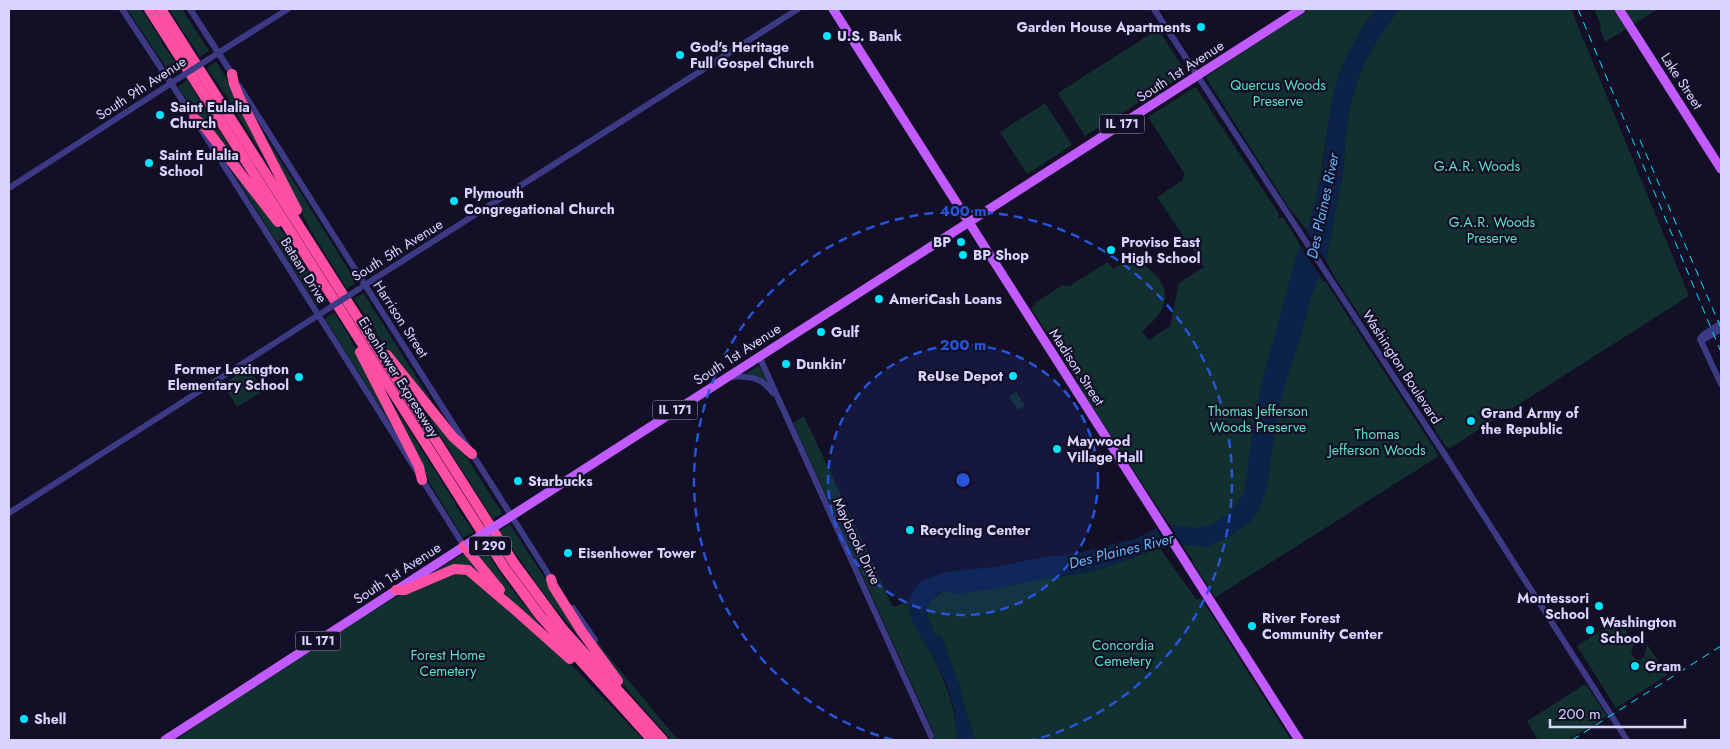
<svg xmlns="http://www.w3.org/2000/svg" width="1730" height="749" font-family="Jost,sans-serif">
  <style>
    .green { fill: #12302f }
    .water { fill: #0c2248 }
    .pier { fill: #130f26 }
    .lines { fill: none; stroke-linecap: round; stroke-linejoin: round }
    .minor { stroke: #3d3a85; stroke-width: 6 }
    .major { stroke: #c25bff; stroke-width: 9 }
    .highway { stroke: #ff4fa3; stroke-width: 10 }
    .rail { stroke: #00e5ff; stroke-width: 1; stroke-dasharray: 8 6; stroke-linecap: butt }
    .minor-bridge { stroke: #3d3a85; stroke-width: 6 }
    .major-bridge { stroke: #c25bff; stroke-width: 9 }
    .ring { fill: none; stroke: #2655da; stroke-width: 2.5; stroke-dasharray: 9 6 }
    .poi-dot { fill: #00e5ff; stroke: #130f26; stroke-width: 2 }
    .labels { text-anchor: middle; stroke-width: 4.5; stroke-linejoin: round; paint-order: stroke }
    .shield { fill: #130f26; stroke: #9e99be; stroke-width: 1 }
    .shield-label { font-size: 12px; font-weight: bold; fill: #d9d4ff }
    .poi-label { font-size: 14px; font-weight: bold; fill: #d9d4ff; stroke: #130f26; text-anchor: start }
    .street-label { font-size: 14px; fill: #d9d4ff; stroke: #130f26 }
    .park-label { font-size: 14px; fill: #5fe0c0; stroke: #130f26 }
    .water-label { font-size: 15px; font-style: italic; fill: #62b6ff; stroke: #130f26 }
    .centre { fill: #2655da; stroke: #130f26; stroke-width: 2.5 }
    .ring-label { font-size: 15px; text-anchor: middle; font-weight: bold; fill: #2655da; stroke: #130f26; stroke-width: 4.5; stroke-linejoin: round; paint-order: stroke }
  </style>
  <rect width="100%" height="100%" fill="#130f26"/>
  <path class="green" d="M127 9H141L162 41 161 42 181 70 171 75Z
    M169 9H182L209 51 200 57Z
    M1309 9H1377C1358 31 1351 49 1341 76 1338 85 1334 93 1332 102 1324 145 1322 189 1307 230L1289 208 1206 78 1208 75Z
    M1399 9H1571L1689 296 1450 448 1446 447 1336 279 1326 261 1344 166C1344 132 1350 96 1364 64 1373 45 1387 26 1399 9Z
    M1594 9H1613L1626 29 1605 42 1600 28 1601 26Z
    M1624 9H1658L1634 24Z
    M1158 29 1185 71V74L1085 136 1058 93Z
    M216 62 229 82 272 170 229 102 230 101 207 68Z
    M187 80 256 188 207 124 189 103 178 87Z
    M1195 87 1197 89 1279 214 1278 219 1283 217 1320 277 1324 282 1325 281 1438 454 1436 458 1216 597 1214 596 1192 561H1193L1078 385 1080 384 1031 308 1036 305 1035 303 1064 284 1066 287 1070 285 1071 287 1072 284 1108 262 1113 269 1138 253C1141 258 1144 265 1149 269 1152 272 1155 274 1158 277 1174 300 1160 317 1142 331L1149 340 1170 326 1179 283 1204 267 1157 197 1183 180 1184 173 1148 117Z
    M244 102 355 280V283L347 289 310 229Z
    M1045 103 1072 145 1027 174 1000 132Z
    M210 136 284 234 309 272 308 273 327 301 317 306Z
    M362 294H364L442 418 389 352 376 333 377 332 354 299Z
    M334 312 349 336 401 440 325 319Z
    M759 365 767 382 747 373Z
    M249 367 263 391 237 407 223 384Z
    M409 386 463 452 501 511V514L493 519Z
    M385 392 456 504 455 505 474 532 464 537H463L429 482 424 468Z
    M1016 392 1025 406 1018 410 1009 396Z
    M804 416 893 607 909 602V613C933 656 954 690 958 740H933L934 733 793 423Z
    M508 525 511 526 589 646 588 648 549 601 500 531Z
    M481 543 503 577 548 635 518 609 474 557 472 549Z
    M1160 548 1197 600 1201 598 1291 740H975L961 696V690L941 635H936L934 633 928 617 927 608 930 600 946 590H987L1040 579 1078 574 1103 568Z
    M464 553 499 592 474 571 429 575Z
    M464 571 563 656 644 740H176C224 706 273 675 322 643 362 618 417 578 464 571Z
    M1619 619 1634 644 1631 652 1635 659 1640 660 1644 657 1647 644 1667 675 1616 708 1577 646Z
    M598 641 604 651 678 740H671L630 693 593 645Z
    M1584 685 1587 686 1607 716 1568 740H1538L1527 721Z"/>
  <path class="water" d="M1377 9H1399C1387 26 1373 45 1364 64 1350 96 1344 132 1344 166L1326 261 1312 295 1303 329 1283 392 1278 413 1267 488 1259 510 1251 521 1232 535 1207 547 1183 545 1160 548 1103 568 1078 574 1040 579 999 588 955 594 946 590 939 593 928 603V617L934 633 936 635H941L961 690V696L975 740H958L954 708 946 683 934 658 914 626 909 612V602L914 589 921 581 946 572 994 567 1049 556 1067 555 1135 539 1159 527 1170 525 1197 528 1209 525 1228 515 1244 493 1255 415 1262 382 1298 250 1301 247C1309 225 1315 203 1320 181 1326 155 1327 127 1332 101 1338 67 1356 35 1377 9Z"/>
  <path class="pier" d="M1306 230 1326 261 1321 277 1300 246Z
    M1169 523 1184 548 1169 549 1155 526Z"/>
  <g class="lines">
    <path class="minor" d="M122 9 194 118 464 546
      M190 9 234 77
      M1154 9 1445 455 1627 740
      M215 55 288 9
      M239 86 552 580
      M9 188 173 82
      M363 286 798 9
      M1700 339 1721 384
      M1700 339 1703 335 1721 323
      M1700 339H1705L1721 329
      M759 356 931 736
      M729 377C747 375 762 377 773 393
      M9 513 320 314
      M573 608 595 640"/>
    <path class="major" d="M833 9 1299 740
      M1619 9 1721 169
      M505 520 1301 9
      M165 740 469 543"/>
    <path class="highway" d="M149 9 504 567 541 617 652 740
      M161 9 514 563 562 628 663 740
      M232 74 234 84 240 99 297 210
      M194 118 204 126 278 222
      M360 352 419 467 422 480
      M387 355 453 437 472 454
      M464 546 500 590
      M551 579 553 586 582 632 618 681
      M396 590H405L454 569 468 570 514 609 570 659"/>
    <path class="rail" d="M1578 9 1721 352
      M1640 140 1721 328
      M1572 740 1721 646"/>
    <path class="minor-bridge" d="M176 80 212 57
      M323 312 359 289"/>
    <path class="major-bridge" d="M469 543 505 520"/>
  </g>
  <circle cx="963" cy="480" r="135" fill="#2655da" fill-opacity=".12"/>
  <g class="ring">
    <circle cx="963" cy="480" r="135"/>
    <path d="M893 740A269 269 0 1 1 1033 740"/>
  </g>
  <g class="poi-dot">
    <circle cx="1201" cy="27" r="5"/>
    <circle cx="827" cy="36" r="5"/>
    <circle cx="680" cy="55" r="5"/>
    <circle cx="160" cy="115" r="5"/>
    <circle cx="149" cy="163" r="5"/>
    <circle cx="454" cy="201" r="5"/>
    <circle cx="961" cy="242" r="5"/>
    <circle cx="1111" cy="250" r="5"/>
    <circle cx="963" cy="255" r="5"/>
    <circle cx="879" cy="299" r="5"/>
    <circle cx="821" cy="332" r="5"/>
    <circle cx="786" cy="364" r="5"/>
    <circle cx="1013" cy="376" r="5"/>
    <circle cx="299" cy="377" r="5"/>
    <circle cx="1471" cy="421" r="5"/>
    <circle cx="1057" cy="449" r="5"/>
    <circle cx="518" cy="481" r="5"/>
    <circle cx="910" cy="530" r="5"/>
    <circle cx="568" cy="553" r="5"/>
    <circle cx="1599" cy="606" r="5"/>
    <circle cx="1252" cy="626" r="5"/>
    <circle cx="1590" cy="630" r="5"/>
    <circle cx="1635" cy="666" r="5"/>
    <circle cx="24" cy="719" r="5"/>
  </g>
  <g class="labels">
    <g class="shield">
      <rect x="1099.5" y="114.5" width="45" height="19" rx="4"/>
      <rect x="652.5" y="400.5" width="45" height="19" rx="4"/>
      <rect x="469" y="536.5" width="42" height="19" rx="4"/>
      <rect x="295.5" y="631.5" width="45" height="19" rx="4"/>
    </g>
    <g class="shield-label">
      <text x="1122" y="128">IL 171</text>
      <text x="675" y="414">IL 171</text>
      <text x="490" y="550">I 290</text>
      <text x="318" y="645">IL 171</text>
    </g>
    <g class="poi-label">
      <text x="1191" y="32" text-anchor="end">Garden House Apartments</text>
      <text x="837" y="41">U.S. Bank</text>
      <text x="690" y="52">God's Heritage<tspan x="690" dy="16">Full Gospel Church</tspan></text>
      <text x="170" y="112">Saint Eulalia<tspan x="170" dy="16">Church</tspan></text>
      <text x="159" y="160">Saint Eulalia<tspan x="159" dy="16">School</tspan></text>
      <text x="464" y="198">Plymouth<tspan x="464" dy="16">Congregational Church</tspan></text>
      <text x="951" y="247" text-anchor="end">BP</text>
      <text x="1121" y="247">Proviso East<tspan x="1121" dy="16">High School</tspan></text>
      <text x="973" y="260">BP Shop</text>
      <text x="889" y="304">AmeriCash Loans</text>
      <text x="831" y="337">Gulf</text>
      <text x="796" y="369">Dunkin'</text>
      <text x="289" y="374" text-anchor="end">Former Lexington<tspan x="289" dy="16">Elementary School</tspan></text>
      <text x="1003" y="381" text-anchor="end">ReUse Depot</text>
      <text x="1481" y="418">Grand Army of<tspan x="1481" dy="16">the Republic</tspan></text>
      <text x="1067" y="446">Maywood<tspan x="1067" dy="16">Village Hall</tspan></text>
      <text x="528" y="486">Starbucks</text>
      <text x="920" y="535">Recycling Center</text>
      <text x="578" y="558">Eisenhower Tower</text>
      <text x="1589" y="603" text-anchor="end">Montessori<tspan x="1589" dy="16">School</tspan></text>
      <text x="1262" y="623">River Forest<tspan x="1262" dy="16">Community Center</tspan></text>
      <text x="1600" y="627">Washington<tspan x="1600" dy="16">School</tspan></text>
      <text x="1645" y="671">Gram</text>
      <text x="34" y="724">Shell</text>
    </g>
    <g class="street-label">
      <text transform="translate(1180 71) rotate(-33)" y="5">South 1st Avenue</text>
      <text transform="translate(1682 81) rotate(57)" y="5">Lake Street</text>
      <text transform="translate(141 88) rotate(-33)" y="5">South 9th Avenue</text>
      <text transform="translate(397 250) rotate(-32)" y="5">South 5th Avenue</text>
      <text transform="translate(304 270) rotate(58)" y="5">Bataan Drive</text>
      <text transform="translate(401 319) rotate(57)" y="5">Harrison Street</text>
      <text transform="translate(737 354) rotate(-33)" y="5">South 1st Avenue</text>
      <text transform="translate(1077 367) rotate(57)" y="5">Madison Street</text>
      <text transform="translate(1402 367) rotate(57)" y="5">Washington Boulevard</text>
      <text transform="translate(399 377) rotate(58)" y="5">Eisenhower Expressway</text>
      <text transform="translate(857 541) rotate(65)" y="5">Maybrook Drive</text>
      <text transform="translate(397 573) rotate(-33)" y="5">South 1st Avenue</text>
    </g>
    <g class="park-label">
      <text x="1278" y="90">Quercus Woods<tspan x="1278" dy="16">Preserve</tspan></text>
      <text x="1477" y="171">G.A.R. Woods</text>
      <text x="1492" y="227">G.A.R. Woods<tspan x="1492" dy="16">Preserve</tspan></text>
      <text x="1258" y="416">Thomas Jefferson<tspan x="1258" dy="16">Woods Preserve</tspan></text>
      <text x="1377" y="439">Thomas<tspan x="1377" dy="16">Jefferson Woods</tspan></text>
      <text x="1123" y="650">Concordia<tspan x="1123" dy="16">Cemetery</tspan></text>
      <text x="448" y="660">Forest Home<tspan x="448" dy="16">Cemetery</tspan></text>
    </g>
    <g class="water-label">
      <text transform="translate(1323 206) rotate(-78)" y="5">Des Plaines River</text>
      <text transform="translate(1121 551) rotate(-14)" y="5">Des Plaines River</text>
    </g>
  </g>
  <circle cx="963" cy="480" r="8" class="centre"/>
  <g class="ring-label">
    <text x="963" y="216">400 m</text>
    <text x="963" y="350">200 m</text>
  </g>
  <rect width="1730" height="749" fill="none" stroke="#d9d4ff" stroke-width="20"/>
  <path d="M1550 719v8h135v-8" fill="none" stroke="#d9d4ff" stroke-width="2.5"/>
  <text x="1558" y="719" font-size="15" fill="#d9d4ff" stroke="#130f26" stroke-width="4" paint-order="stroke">200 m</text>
</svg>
